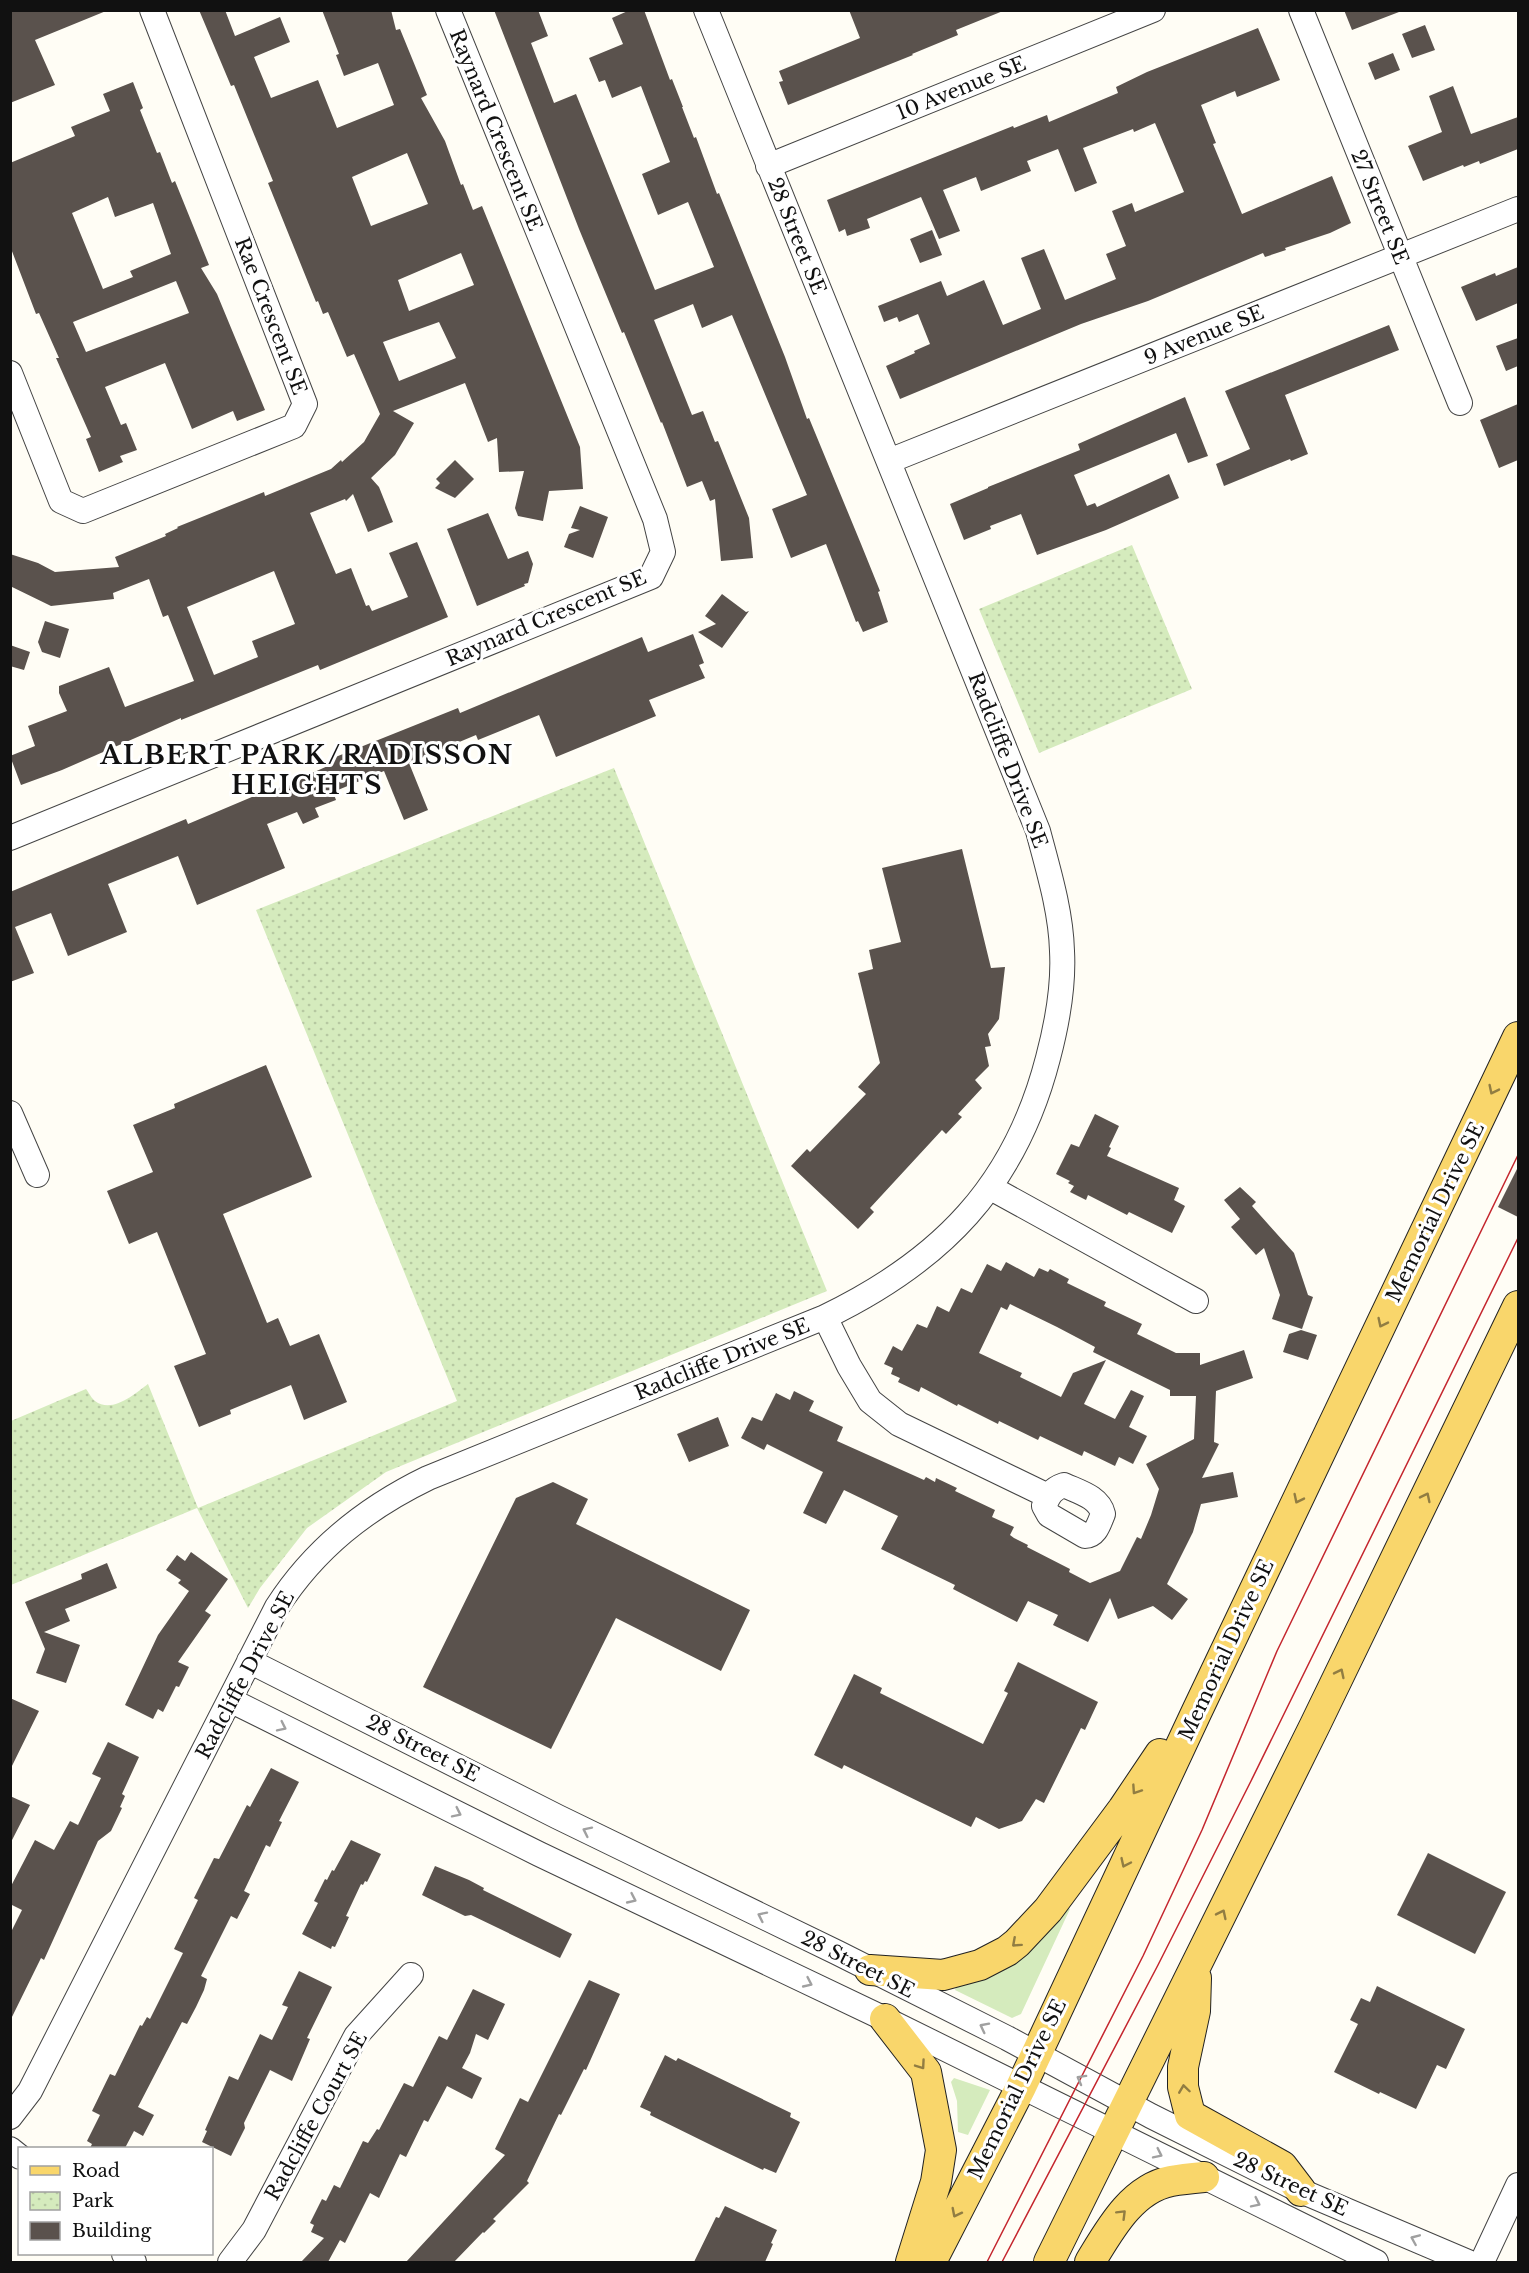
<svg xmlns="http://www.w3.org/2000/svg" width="1529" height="2273" font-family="'Libre Baskerville',serif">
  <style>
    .grass { fill: #d5ebbd }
    .park { fill: url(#park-dots) }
    .building { fill: #5a524d; fill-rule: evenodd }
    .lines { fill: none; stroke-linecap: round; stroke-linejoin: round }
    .minor-casing { stroke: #444; stroke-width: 26 }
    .major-casing { stroke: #222; stroke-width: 32 }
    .minor { stroke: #fff; stroke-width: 24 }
    .major { stroke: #f9d66b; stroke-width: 30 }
    .tram { stroke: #c4262e; stroke-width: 1.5 }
    .oneway { stroke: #917d42 }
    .oneway2 { stroke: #a0a0a0 }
    .labels { text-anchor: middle; stroke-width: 6; stroke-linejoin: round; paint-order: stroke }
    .street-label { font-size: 20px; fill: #111; stroke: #fff }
    .district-label { font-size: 26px; font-weight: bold; letter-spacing: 1.5px; fill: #111; stroke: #fff }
  </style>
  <defs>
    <pattern id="park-dots" width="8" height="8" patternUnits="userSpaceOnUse" patternTransform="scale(1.5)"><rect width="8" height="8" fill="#d5ebbd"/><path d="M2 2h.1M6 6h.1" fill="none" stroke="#b6c8a1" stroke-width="1.8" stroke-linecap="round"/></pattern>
  </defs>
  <rect width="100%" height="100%" fill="#fffdf5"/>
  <path class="grass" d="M1065 1907 1070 1909 1021 2014 1012 2018 955 1990 956 1987Z
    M954 2078 990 2090 968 2135 958 2132 957 2101 951 2082Z"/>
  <path class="park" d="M1132 545 1192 689 1039 753 979 609Z
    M614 768 827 1291 386 1472 307 1528 260 1588 248 1608 197 1508 11 1585V1421L86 1389C89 1393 92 1399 95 1401 112 1414 135 1394 148 1384L198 1508 457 1401 256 910Z"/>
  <path class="building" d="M10 10H106V11L35 40 55 85 10 103Z
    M199 10H225L235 36 280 17 290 42 254 57 271 98 318 80 337 128 394 105 378 63 344 76 336 55 339 54 322 10H391L396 30 400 29 427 95 421 98 445 141 461 185 463 184 473 210 482 206 580 447 583 489 549 491 543 521 518 516 515 508 524 471 499 472 497 438 488 442 465 383 393 411 414 423 395 455 371 478 379 487 393 522 368 532 353 494 346 501 345 499 310 513 336 574 351 568 366 606 369 605 372 611 408 597 389 553 417 542 448 617 320 670 318 665 181 720V718L62 770 21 785 10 756 35 746 28 726 67 711 59 693V686L109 667 125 707 194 681 168 615 163 617 149 579 113 593 114 599 51 606 10 586V554L38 563 55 572 119 567 115 557 166 536 165 534 178 528 177 527 264 492 265 496 331 469 341 460 342 462 364 442 380 414 354 354 347 357 328 312 323 314 318 301 316 302 268 183 273 181 234 85 231 86ZM407 153 428 204 371 226 352 177ZM461 253 474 285 409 311 398 280ZM439 322 456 358 399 381 383 342ZM274 571 295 624 252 641 258 657 214 675 187 607Z
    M494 10H538L548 36 531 43 554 103 576 94 655 290 714 267 688 202 658 215 642 174 670 162 641 86 612 98 605 80 599 82 589 58 623 44 612 18 630 10H644L670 80 672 79 683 107H682L694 138 696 137 717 194 719 193 785 357 807 419 809 418 861 544 880 591 878 592 888 622 863 632 858 621 856 622 826 544 791 558 772 509 807 495 732 315 702 328 693 304 654 320 692 415 703 411 715 442 718 441 749 518 753 558 721 561 715 499 710 501 702 481 687 487 662 422 661 423 624 332 622 333 579 229Z
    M849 10H1003V11L956 30 958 35 912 54 913 55 788 105 779 82 783 81 779 71 860 38Z
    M1344 10H1398L1399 12 1352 30Z
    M1425 25 1435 50 1412 58 1402 34Z
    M1258 28 1280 80 1237 97 1235 91 1201 105 1216 143 1213 144 1242 214 1332 176 1351 223 1330 233 1285 248 1286 250 1265 257 1263 253 1148 301 1081 324 900 399 886 366 915 353 914 351 930 344 918 314 899 322 897 317 884 322 878 306 941 281 947 296 984 280 1003 325 1041 309 1021 258 1044 249 1065 300 1116 279 1106 254 1126 246 1112 211 1132 203 1135 212 1184 192 1155 123 1134 132 1133 129 1083 148 1097 183 1075 192 1058 149 1027 161 1031 171 981 191 976 177 943 190 960 231 939 239 921 197 867 219 870 228 847 236 845 229 839 232 827 200 1013 126 1014 128 1047 115 1049 122 1118 93 1116 87 1147 72Z
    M1393 53 1400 70 1375 80 1368 63Z
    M133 82 143 108 140 110 157 153 160 152 172 183 175 181 209 265 201 268 217 294 265 410 237 421 233 411 192 429 165 363 105 387 121 425 126 423 137 450 120 456 123 462 99 472 86 439 91 437 56 358H59L39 313 36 314 10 246V163L75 136 71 127 110 111 103 94ZM108 197 115 217 153 203 171 254 130 271 133 277 103 289 72 213ZM176 281 189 313 86 352 73 322Z
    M1453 86 1471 134 1518 117V149L1480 164 1479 161 1464 167 1463 165 1423 181 1408 146 1442 132 1429 96Z
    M932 230 942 255 920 263 910 239Z
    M1518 267V303L1476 321 1461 287 1495 273 1496 276Z
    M1389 325 1399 350 1285 395 1308 454 1291 461 1290 459 1224 486 1216 464 1250 449 1225 391Z
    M1518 338V366L1506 371 1496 346Z
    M1185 397 1208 456 1188 463 1176 433 1074 475 1087 506 1095 503 1097 507 1169 474 1179 498 1106 530 1037 555 1021 514 990 526 991 529 964 540 950 504 988 488V487L1080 450 1078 444Z
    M1518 404V460L1499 468 1480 420Z
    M455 460 474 479 455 498 435 488 440 483 436 479Z
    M580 506 608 517 593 558 564 547 569 534 580 530 571 528Z
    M488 513 508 559 528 551 533 564 528 583 524 584 525 586 477 606 447 529Z
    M722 594 746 612 749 611 722 648 698 632 716 624 705 616Z
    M45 621 69 629 60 658 42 652 38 642Z
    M693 634 704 663 699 665 705 678 649 700 656 716 556 757 539 715 478 740 476 735 409 763 428 810 404 820 384 771 333 792 336 800 315 808 319 817 303 824 297 812 267 824 285 868 197 905 178 856 108 884 127 932 68 956 51 913 15 927 34 973 10 982V892L186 819 188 824 264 792 265 794 330 765 328 760 458 708 460 713 642 637 648 652Z
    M10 645 30 652 24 670 10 666Z
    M962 849 991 968 1005 967 999 1019 988 1034 991 1046 985 1047 989 1066 975 1080 982 1088 958 1114 962 1117 946 1134 942 1130 870 1208 874 1212 858 1229 791 1166 807 1149 810 1152 866 1094 858 1087 880 1063 858 973 873 969 869 950 901 942 882 868Z
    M266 1065 312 1177 223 1214 267 1323 278 1318 290 1346 319 1334 347 1402 304 1420 291 1385 230 1410 231 1414 199 1427 174 1366 206 1354 157 1232 129 1244 107 1191 153 1172 133 1125 175 1108 174 1104Z
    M1095 1114 1119 1126 1109 1147 1111 1148 1107 1156 1179 1188 1174 1200 1185 1206 1172 1233 1129 1212 1127 1215 1088 1195 1086 1200 1070 1192 1074 1186 1068 1183 1070 1181 1056 1174 1071 1144 1079 1147Z
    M1518 1167V1217L1498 1207Z
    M1240 1187 1256 1202 1252 1206 1294 1253 1308 1295 1313 1297 1302 1329 1272 1319 1280 1295 1264 1248 1256 1255 1231 1227 1240 1219 1224 1200Z
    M1006 1262 1034 1277 1039 1268 1048 1272 1050 1269 1069 1279 1067 1283 1106 1302 1104 1306 1142 1324 1137 1334 1176 1353H1200V1365L1244 1350 1253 1378 1216 1391 1214 1442 1219 1444 1202 1478 1233 1472 1238 1497 1201 1504 1193 1532 1167 1584 1188 1599 1172 1620 1153 1606 1118 1619 1110 1598 1088 1642 1053 1625 1058 1615 1028 1601 1017 1622 953 1589 955 1585 881 1549 898 1516 844 1490 826 1524 803 1513 823 1472 767 1444 764 1450 741 1438 752 1417 762 1421 776 1393 790 1400 794 1391 814 1401 809 1411 843 1427 837 1441 924 1480 926 1477 935 1482 936 1478 957 1488 955 1491 995 1510 992 1517 1014 1527 1010 1535 1014 1538 1028 1545 1027 1547 1070 1569 1069 1572 1090 1583 1120 1571 1137 1537 1141 1539 1151 1515 1159 1489 1146 1464 1194 1439 1196 1396H1170V1390L1093 1352 1095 1347 1057 1327 1010 1304 1007 1310 1001 1307 979 1353 1022 1373 1020 1377 1061 1397 1073 1373 1106 1360 1084 1404 1115 1419 1131 1390 1144 1396 1129 1427 1147 1436 1133 1464 1119 1457 1115 1466 1084 1451 1082 1456 1040 1436 1038 1440 999 1421 998 1424 958 1404 957 1406 921 1387 919 1392 898 1382 900 1378 891 1374 893 1368 884 1364 893 1346 902 1351 917 1324 927 1328 937 1306 949 1312 961 1288 972 1293 987 1264 1001 1271Z
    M1301 1330 1317 1335 1308 1360 1283 1352 1289 1334Z
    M718 1417 729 1446 689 1462 677 1434Z
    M553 1482 588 1499 576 1524 750 1610 721 1671 616 1618 551 1749 423 1687 516 1498Z
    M191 1552 228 1579 205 1611 211 1615 178 1662 189 1667 179 1687 176 1686 163 1712 158 1709 153 1719 125 1705 158 1635 189 1591 178 1583 181 1580 166 1570 177 1555 185 1561Z
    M107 1563 117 1588 65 1609 70 1621 44 1632 80 1645 66 1683 36 1673 45 1649 25 1602 82 1579 81 1574Z
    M1018 1662 1098 1702 1085 1730 1081 1728 1044 1803 1036 1799 1022 1821 999 1829 976 1817 971 1827 844 1765 842 1769 814 1755 854 1674 882 1688 880 1693 983 1744 1008 1693 1004 1691Z
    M10 1698 39 1711 10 1770Z
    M108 1742 139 1757 122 1794 125 1796 120 1807 122 1808 111 1831 98 1841 44 1960 41 1958 10 2021V1934L22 1910 10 1904V1888L35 1840 54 1850 70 1821 78 1825 101 1778 92 1774Z
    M271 1768 299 1782 279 1821 282 1822 270 1847 266 1845 244 1891 250 1894 237 1919 231 1916 201 1976 207 1979 204 1990 196 2007 187 2024 182 2022 138 2107 154 2115 143 2136 134 2131 125 2148H90L92 2144 87 2141 100 2115 92 2111 110 2074 115 2076 140 2025 142 2026 147 2017 150 2019 183 1953 174 1949 198 1900 194 1898 214 1858 219 1859 247 1805 250 1807Z
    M10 1796 30 1805 10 1844Z
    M351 1840 381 1854 367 1882 365 1881 363 1885 361 1884 346 1916 349 1917 335 1947 332 1946 331 1949 302 1934 318 1903 314 1901 325 1879 327 1880 332 1870 334 1871Z
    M1428 1853 1506 1892 1475 1954 1397 1915Z
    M435 1866 469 1880 484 1888 483 1890 572 1934 560 1958 471 1915 465 1916 422 1895Z
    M299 1971 332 1987 307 2038 310 2039 292 2081 270 2070 244 2123 245 2128 231 2156 202 2142 207 2131 205 2130 229 2076 238 2080 260 2034 272 2040 288 2007 282 2005Z
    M589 1980 620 1994 586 2070 584 2069 561 2115 559 2114 527 2181 529 2183 493 2219 496 2221 484 2233 483 2232 454 2262H406L505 2155 495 2149 520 2098 528 2102Z
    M1377 1986 1465 2029 1446 2069 1437 2065 1416 2109 1380 2092 1379 2094 1334 2072 1358 2024 1350 2020 1361 1998 1370 2002Z
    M473 1989 505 2004 488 2040 476 2034 470 2053 462 2068 482 2078 472 2099 447 2086 428 2122 424 2120 406 2157 400 2154 379 2198 370 2193 345 2243 340 2240 328 2262H301L324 2238 311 2232 314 2225 310 2223 322 2199 326 2201 334 2185 340 2188 363 2141 368 2143 377 2129 379 2130 404 2083 413 2087 439 2036 447 2040Z
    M665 2055 676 2061 678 2058 791 2113 790 2117 800 2122 776 2173 764 2168 763 2170 715 2147 650 2115 651 2112 640 2107Z
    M725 2206 777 2230 771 2243 773 2244 765 2262H694L716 2217 719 2218Z"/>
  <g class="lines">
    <defs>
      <path id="minor" d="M1301 10 1460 403
        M768 166 1153 10
        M10 373 61 501 83 511 294 426 305 404 152 10
        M889 461 1518 209
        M10 838 651 577 663 552 655 519 448 10
        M10 1113 37 1175
        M991 1188 1196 1301
        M825 1317 849 1366 870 1401 899 1424 1048 1496
        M1064 1485C1079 1492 1099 1497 1103 1514 1099 1523 1096 1536 1085 1536L1049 1515 1044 1506C1049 1495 1052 1489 1064 1485Z
        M249 1661 558 1817 838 1953 1007 2038 1151 2116 1301 2191 1468 2262
        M230 1700 539 1854 885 2019 1376 2262
        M10 2117 30 2091 277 1607C315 1548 366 1508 428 1478L825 1317C941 1261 1015 1186 1048 1058 1057 1024 1064 987 1062 951 1061 911 1048 869 1038 831L706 10
        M10 2149 20 2157
        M124 2254 134 2262
        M230 2262 254 2230 356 2036 411 1975
        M1482 2262 1518 2185"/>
      <path id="major" d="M870 1970 943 1975 980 1965 1007 1951 1017 1943 1048 1910 1123 1809 1160 1754
        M1196 1978 1195 2011 1183 2067V2087L1190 2115 1282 2166 1301 2191
        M885 2019 926 2072 941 2150 936 2182 911 2262
        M931 2262 1021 2087 1197 1711 1518 1037
        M1049 2262 1315 1725 1518 1306
        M1090 2262C1109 2231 1131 2189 1171 2181 1182 2179 1193 2178 1204 2177"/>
    </defs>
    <use href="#minor" class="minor-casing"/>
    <use href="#major" class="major-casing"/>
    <use href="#minor" class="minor"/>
    <use href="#major" class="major"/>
    <path class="tram" d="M987 2262 1143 1956 1202 1830 1277 1651 1518 1155
      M1002 2262 1158 1965 1251 1781 1518 1238"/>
  </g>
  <defs><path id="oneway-chevron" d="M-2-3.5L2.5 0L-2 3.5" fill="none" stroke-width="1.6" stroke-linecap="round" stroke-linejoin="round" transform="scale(1.5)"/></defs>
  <g class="oneway">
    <use href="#oneway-chevron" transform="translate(1493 1090) rotate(116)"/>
    <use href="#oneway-chevron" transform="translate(1382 1323) rotate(116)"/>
    <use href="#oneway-chevron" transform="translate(1426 1497) rotate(-64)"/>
    <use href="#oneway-chevron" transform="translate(1298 1499) rotate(116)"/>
    <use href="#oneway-chevron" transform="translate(1340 1673) rotate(-64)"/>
    <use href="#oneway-chevron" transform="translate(1136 1790) rotate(124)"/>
    <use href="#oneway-chevron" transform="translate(1125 1863) rotate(115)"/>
    <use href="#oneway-chevron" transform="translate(1222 1914) rotate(-64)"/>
    <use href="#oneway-chevron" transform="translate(1016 1943) rotate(138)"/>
    <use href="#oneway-chevron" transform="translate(921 2065) rotate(55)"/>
    <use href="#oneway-chevron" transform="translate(1184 2089) rotate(-98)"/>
    <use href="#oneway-chevron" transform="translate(956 2213) rotate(117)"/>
    <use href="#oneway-chevron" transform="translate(1122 2214) rotate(-45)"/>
  </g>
  <g class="oneway2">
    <use href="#oneway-chevron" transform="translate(282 1727) rotate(26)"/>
    <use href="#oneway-chevron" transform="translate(457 1813) rotate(26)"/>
    <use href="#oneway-chevron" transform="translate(587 1831) rotate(-154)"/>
    <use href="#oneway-chevron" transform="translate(632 1899) rotate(25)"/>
    <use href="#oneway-chevron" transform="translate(762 1916) rotate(-154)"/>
    <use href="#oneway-chevron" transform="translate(808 1983) rotate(25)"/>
    <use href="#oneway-chevron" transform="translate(984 2027) rotate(-153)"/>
    <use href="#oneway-chevron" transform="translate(1081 2079) rotate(-151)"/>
    <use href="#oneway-chevron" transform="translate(1158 2154) rotate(26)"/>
    <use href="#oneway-chevron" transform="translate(1256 2203) rotate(26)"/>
    <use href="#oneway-chevron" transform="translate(1415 2239) rotate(-157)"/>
  </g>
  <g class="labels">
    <g class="street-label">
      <text transform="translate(961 88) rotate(-22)" y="7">10 Avenue SE</text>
      <text transform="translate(496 130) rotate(68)" y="7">Raynard Crescent SE</text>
      <text transform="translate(1380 207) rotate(68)" y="7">27 Street SE</text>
      <text transform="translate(797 236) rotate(68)" y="7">28 Street SE</text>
      <text transform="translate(271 316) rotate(69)" y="7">Rae Crescent SE</text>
      <text transform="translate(1204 335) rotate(-22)" y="7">9 Avenue SE</text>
      <text transform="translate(546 618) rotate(-23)" y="7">Raynard Crescent SE</text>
      <text transform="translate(1008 760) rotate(69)" y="7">Radcliffe Drive SE</text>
      <text transform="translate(1435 1212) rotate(-64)" y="7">Memorial Drive SE</text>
      <text transform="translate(722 1359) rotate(-22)" y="7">Radcliffe Drive SE</text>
      <text transform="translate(1226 1650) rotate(-65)" y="7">Memorial Drive SE</text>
      <text transform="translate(245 1675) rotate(-62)" y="7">Radcliffe Drive SE</text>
      <text transform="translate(423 1748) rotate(27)" y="7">28 Street SE</text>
      <text transform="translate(858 1964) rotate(27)" y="7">28 Street SE</text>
      <text transform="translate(1017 2089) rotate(-64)" y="7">Memorial Drive SE</text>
      <text transform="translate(316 2116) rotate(-61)" y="7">Radcliffe Court SE</text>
      <text transform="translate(1291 2184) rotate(25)" y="7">28 Street SE</text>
    </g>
    <g class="district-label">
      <text x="307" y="764">ALBERT PARK/RADISSON<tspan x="307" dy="30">HEIGHTS</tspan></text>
    </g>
  </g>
  <rect width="1529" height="2273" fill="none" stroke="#111111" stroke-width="24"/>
  <rect x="18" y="2147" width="195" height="108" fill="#ffffff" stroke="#a0a0a0" stroke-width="1.5"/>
  <rect x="30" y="2166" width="30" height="9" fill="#f9d66b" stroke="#a0a0a0" stroke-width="1.5"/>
  <text x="72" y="2177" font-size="18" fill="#111111">Road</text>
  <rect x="30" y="2192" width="30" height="18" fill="url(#park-dots)" stroke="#a0a0a0" stroke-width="1.5"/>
  <text x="72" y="2207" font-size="18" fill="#111111">Park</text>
  <rect x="30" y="2222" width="30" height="18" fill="#5a524d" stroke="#a0a0a0" stroke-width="1.5"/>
  <text x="72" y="2237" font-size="18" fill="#111111">Building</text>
</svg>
